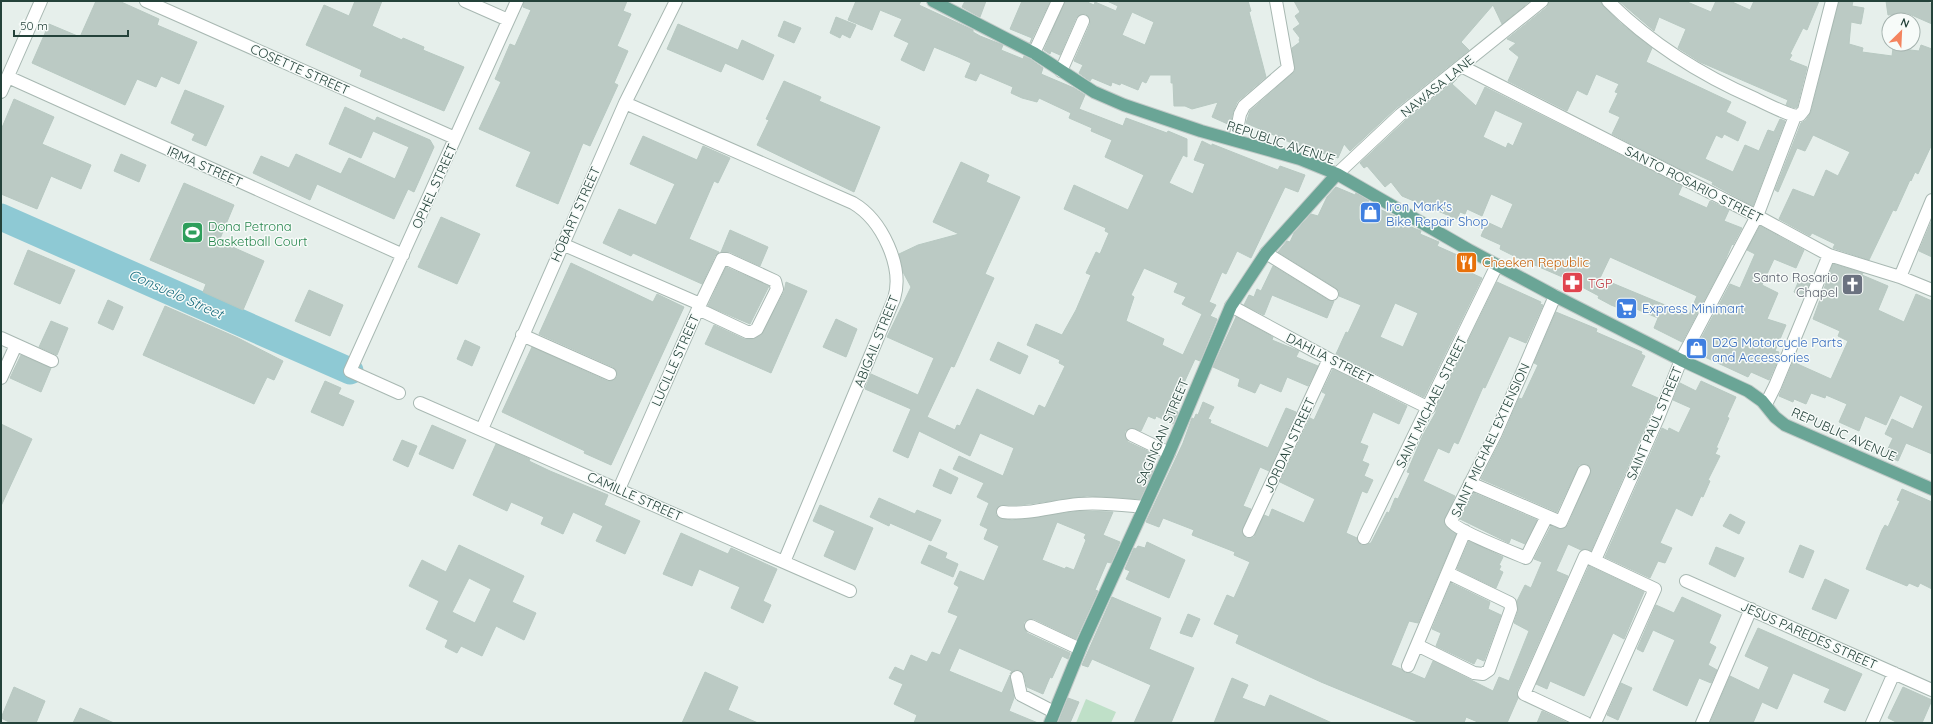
<svg xmlns="http://www.w3.org/2000/svg" width="1933" height="724" font-family="Quicksand,sans-serif">
  <style>
    .green { fill: #bfe0c8 }
    .lines { fill: none; stroke-linecap: round; stroke-linejoin: round }
    .river { stroke: #8ec9d4; stroke-width: 27 }
    .building { fill: #bbcac4; stroke: #b8c9c2; fill-rule: evenodd }
    .minor-casing { stroke: #a8b8b2; stroke-width: 14 }
    .major-casing { stroke: #c2cac8; stroke-width: 14 }
    .minor { stroke: #fff; stroke-width: 12 }
    .major { stroke: #6aa596; stroke-width: 12 }
    .labels { text-anchor: middle; stroke-width: 3; stroke-linejoin: round; paint-order: stroke }
    .street-label { font-size: 13px; fill: #24423a; stroke: #f7fbf9 }
    .shop-label { font-size: 13px; fill: #366cbe; stroke: #f7fbf9; text-anchor: start }
    .leisure-label { font-size: 13px; fill: #27864d; stroke: #f7fbf9; text-anchor: start }
    .food-label { font-size: 13px; fill: #c56008; stroke: #f7fbf9; text-anchor: start }
    .worship-label { font-size: 13px; fill: #5b616d; stroke: #f7fbf9; text-anchor: end }
    .health-label { font-size: 13px; fill: #be3a42; stroke: #f7fbf9; text-anchor: start }
    .water-label { font-size: 14px; font-style: italic; fill: #1c6f80; stroke: #f7fbf9 }
  </style>
  <rect width="100%" height="100%" fill="#e6efeb"/>
  <path class="green" d="M1086 699 1116 712 1111 723H1076Z"/>
  <g class="lines">
    <path class="river" d="M1 217 350 371"/>
  </g>
  <path class="building" d="M96 1H119L159 19 157 25 197 42 179 84 161 76 156 87 137 79 125 105 32 63 49 24 80 37Z
    M355 1H382L372 26 402 40 403 38 424 47 423 50 464 67 444 111 360 76 362 70 306 45 324 5 349 16Z
    M524 1H627L623 11 631 14 617 46 628 51 614 83 618 85 590 146 583 143 558 204 516 186 531 152 479 129 501 82 495 79 510 44 515 46 531 10 523 7Z
    M856 1H921L919 5 973 30V32L980 36 1003 45 1001 50 1023 59 1024 56 1030 59 1043 68 1041 74 1074 88 1085 95 1079 109 1123 126 1126 118 1167 133 1168 131 1187 139V157L1183 155 1169 183 1193 194 1205 164 1194 160 1202 141 1212 146V144L1278 170 1280 166 1305 175 1298 192 1285 187 1251 258 1237 251 1226 274 1222 272 1209 302 1216 305 1210 316 1217 319 1200 361 1195 359 1172 409 1178 412 1173 424 1156 416 1155 419 1148 416 1141 431 1132 428 1125 431V436L1128 442 1152 453 1145 467 1153 471 1140 499 1087 496 1021 505H1003L997 508 996 515 999 518 1012 520 1080 511 1113 512 1103 535 1120 542 1111 563 1107 562 1095 590 1098 591 1076 639 1034 619H1030L1024 622V627L1027 633 1070 653 1068 659 1062 656 1052 678 1050 677 1043 694 1027 687 1024 675 1020 670H1015L1010 674 1012 671 959 648 949 671 1002 693 1010 675 1014 698 1009 711 1038 723H914L917 715 894 704 903 684 889 678 895 667 904 671 911 655 927 662 932 652 940 655 958 616 948 612 959 587 954 584 960 571 984 581 999 546 984 539 988 529 980 525 989 503 977 497 984 483 953 469 959 456 1003 476 1014 448 980 433 970 456 919 431 908 458 893 451 911 409 865 389 871 374 918 395 934 358 887 337 911 287 903 272 899 254 918 245 959 234 933 222 961 162 989 175 986 182 1020 197 985 274 994 278 954 367 951 366 927 417 955 430 957 425 960 426 977 389 1034 416 1039 405 1045 408 1065 366 1059 363 1060 360 1027 345 1036 324 1062 335 1076 310 1091 275 1086 273 1096 252 1100 254 1109 233 1105 231 1106 228 1064 209 1074 185 1128 210 1144 175 1105 157 1112 140 1091 131 1092 128 1069 118 1071 113 1039 98 1037 102 1022 98 1011 93 1013 87 980 73 976 81 965 77 971 63 958 57 934 47 924 71 901 60 909 43 894 36 902 19 880 10 872 30 848 20ZM1144 268 1178 283 1174 292 1186 297 1182 304 1202 314 1183 355 1162 345 1164 339 1126 321 1134 297 1131 295ZM1057 522 1086 534 1084 538 1086 540 1074 570 1066 567 1065 569 1042 560Z
    M965 1H986L980 17 962 7Z
    M1022 1H1050L1030 43 1032 38 1010 29Z
    M1065 1H1085L1094 5 1095 2 1116 11 1118 6 1107 1H1248L1251 11 1249 12 1266 77 1237 102 1233 112 1230 125 1212 117 1218 102 1192 109 1185 106H1174L1173 83H1171V75H1150L1146 83 1142 81 1138 90 1121 83 1120 85 1112 82 1111 86 1092 78 1090 81 1079 73 1083 65 1074 61 1090 24 1089 17 1086 14H1082L1076 18 1060 55 1051 51 1050 54 1044 50ZM1132 12 1154 22 1145 45 1122 35Z
    M1294 1H1530L1502 24 1493 5 1461 42 1469 50 1395 109 1350 151 1344 144 1338 158 1294 144 1246 123 1250 111 1295 71 1292 48 1300 42 1299 40 1300 38 1293 29 1300 24 1295 16 1300 12Z
    M1549 1H1601L1603 6 1619 22 1652 48 1646 62 1731 102 1726 112 1746 122 1738 141 1724 134 1722 138 1716 135 1705 159 1733 172 1745 145 1759 151 1768 130 1774 132 1780 119 1785 121 1753 206 1712 184 1713 182 1689 171 1688 173 1612 134 1620 117 1609 112 1618 93 1615 92 1619 84 1596 74 1587 95 1577 90 1567 111 1508 81 1519 57 1509 49 1516 43 1507 39 1547 7Z
    M1619 1H1685L1711 12 1716 1H1730L1750 10 1754 1H1819L1807 30 1803 28 1790 54 1792 55 1789 60 1807 67 1797 107 1795 108 1786 105 1788 100 1700 62 1678 48 1686 29 1659 17 1654 31Z
    M1839 1H1853L1852 6 1864 8 1861 24 1851 22 1849 44 1863 48 1862 52 1892 56 1893 48 1919 51 1921 45 1932 49V144L1918 174 1915 172 1911 181 1910 180 1896 211 1893 210 1869 260 1833 248 1835 244 1812 233 1810 236 1779 219 1793 189 1814 197 1826 170 1838 176 1850 152 1813 135 1805 151 1797 148 1778 192 1775 190 1801 123 1806 120 1811 112Z
    M1886 1H1926L1932 4V24L1907 13 1888 15Z
    M836 17 856 25 850 38 842 34 840 38 830 33Z
    M784 21 801 28 794 43 778 36Z
    M678 24 738 50 742 40 774 55 763 80 725 63 721 72 667 49Z
    M1457 79 1452 84 1476 106 1485 87 1682 186 1678 195 1707 208 1710 201 1729 210 1724 221 1742 228 1733 245 1732 244 1724 263 1682 342 1654 328 1658 318 1634 308 1632 313 1611 305 1598 298 1599 296 1567 279 1516 257 1500 249 1501 245 1481 236 1487 222 1502 229 1513 204 1491 194 1482 216 1467 209 1465 214 1460 212 1457 219 1402 196 1391 182 1385 187 1367 166 1364 168 1360 163 1405 121ZM1495 110 1523 123 1513 146 1508 143 1506 148 1483 137ZM1610 257 1697 296 1689 315 1600 278Z
    M784 81 821 97 819 101 880 127 854 192 757 145 769 120 766 119Z
    M185 90 224 106 206 146 192 140 195 134 171 123Z
    M14 99 54 117 42 144 91 165 81 189 51 176 37 209 1 194V130Z
    M345 107 375 121 377 117 430 140 434 147 414 192 408 189 394 219 317 184 310 200 253 173 261 156 289 168 296 154 341 174 349 158 395 179 409 147 373 131 361 158 329 144Z
    M643 136 697 160 703 146 730 158 718 183 714 181 689 239 719 252 715 256 702 284 633 253 631 256 603 243 619 209 656 225 675 184 630 164Z
    M121 154 146 165 139 182 114 171Z
    M184 183 234 205 219 241 264 261 243 310 203 292 206 284 150 260Z
    M1336 187 1355 195 1356 193 1369 201 1366 203 1397 217 1396 221 1421 231 1420 234 1439 242 1437 246 1473 262 1469 272 1482 278 1424 397 1336 354 1346 332 1348 333 1361 305 1339 296V291L1336 288 1278 252 1287 241 1290 242 1294 233 1311 214 1318 216 1327 197ZM1395 303 1418 313 1403 347 1380 337Z
    M441 217 480 234 457 284 418 267Z
    M1932 220V257L1919 251Z
    M1760 226 1804 250 1796 268 1774 259 1762 285 1778 293 1767 319 1786 325 1775 351 1779 352 1778 355H1780L1769 380 1751 372 1748 377 1694 352 1730 284 1740 288 1755 254 1747 250Z
    M730 230 768 247 760 266 730 252H721Z
    M28 250 75 270 60 304 14 284Z
    M571 263 653 302 657 294 684 307 611 465 584 453 585 451 502 412 532 347 607 381H611L617 377V373L613 367 539 334Z
    M1833 264 1863 273 1862 275 1888 286 1878 310 1904 322 1916 294 1932 301V454L1906 443 1898 461 1885 455 1893 438 1885 434 1892 419 1913 429 1923 406 1900 395 1886 425 1865 416 1859 431 1839 422 1847 404 1826 395 1825 398 1811 393 1806 404 1794 399 1793 402 1779 396 1793 362 1831 379 1848 341 1838 336 1840 331 1813 319Z
    M1273 266 1328 300 1334 301 1327 318 1272 295 1264 315 1244 305 1249 295 1254 297 1257 289 1261 291Z
    M726 267 769 286 750 324 708 306Z
    M1800 278 1810 282 1804 297 1794 292Z
    M786 282 807 291 771 373 705 344 714 325 744 339H752L761 335 784 292Z
    M1497 282 1541 302 1540 304 1543 305 1526 343 1509 336 1485 388 1483 387 1458 444 1454 442 1449 453 1438 448 1423 481 1455 496 1444 522 1446 526 1456 534 1418 623 1409 621 1391 665 1401 669 1405 673H1411L1425 679 1433 661 1493 691 1499 677 1509 681 1529 631 1514 623 1518 611 1517 601 1525 585 1531 588 1542 562 1534 559 1551 526 1561 529 1568 525 1591 471 1587 464 1579 465 1557 512 1481 479 1503 436 1519 398 1522 399 1538 365 1534 363 1556 312 1597 329 1596 332 1642 352 1641 354 1645 356 1631 386 1658 398 1591 551 1585 549 1581 550 1568 544 1556 571 1568 576 1517 691 1518 698 1507 723H1480L1466 717 1464 723H1420L1321 682 1236 643 1239 635 1214 624 1227 595 1234 598 1250 562 1234 555 1235 552 1192 535 1194 530 1163 518 1159 527 1146 522 1183 443 1192 418 1194 419 1196 414 1198 415 1203 402 1214 407 1208 419 1211 420 1210 423 1268 448 1286 408 1296 412 1269 471 1260 467 1243 506 1251 509 1242 532 1246 538 1254 537 1264 515 1269 517 1272 509 1304 523 1315 499 1280 482 1310 418 1314 420 1326 394 1322 392 1333 369 1407 406 1399 424 1373 412 1360 443 1368 446 1362 461 1369 464 1364 476 1373 480 1367 493 1362 491 1346 533 1357 538 1361 545 1371 543 1387 512 1389 513 1395 498 1398 499 1410 473 1407 472 1423 435 1436 412V407Z
    M309 290 343 305 330 336 295 321Z
    M108 300 123 307 113 330 98 323Z
    M165 306 238 338 283 361 274 380 267 377 254 404 143 355Z
    M1236 317 1273 337 1272 340 1299 351 1296 357 1318 366 1308 386 1287 377 1281 392 1260 383 1255 393 1238 386 1240 379 1213 367Z
    M836 319 857 329 846 357 823 347Z
    M51 321 68 328 57 355 39 347Z
    M465 340 480 347 472 366 457 359Z
    M998 342 1028 356 1020 374 990 360Z
    M21 355 51 368 41 392 10 378Z
    M325 381 341 388 338 394 354 401 343 426 311 412Z
    M1701 381 1736 397 1727 417 1729 418 1716 448H1718L1715 454 1720 456 1708 480 1710 481 1703 497 1701 496 1692 516 1676 508 1660 543 1672 548 1665 563 1658 561 1650 578 1605 557 1662 428 1668 431 1669 428 1679 433 1691 408 1673 400 1680 383 1696 391Z
    M1 424 32 439 1 506Z
    M432 425 466 440 453 469 419 454Z
    M402 440 417 446 408 467 393 460Z
    M496 444 530 459 529 461 550 471 608 495 604 505 640 521 625 554 596 541 603 526 573 512 563 534 541 524 544 517 511 502 507 511 473 495Z
    M940 469 958 478 951 494 933 486Z
    M1902 489 1932 502V589L1920 583 1918 587 1909 583 1907 586 1866 569 1882 530 1885 525 1888 527 1900 501 1897 500Z
    M1474 493 1537 520 1525 544 1511 538 1509 543 1460 519Z
    M879 498 915 514 917 510 941 520 931 541 890 523 889 526 870 517Z
    M820 505 873 528 855 570 824 556 835 531 813 521Z
    M1730 514 1745 522 1739 534 1723 526Z
    M681 533 728 554 731 548 777 569 763 601 771 605 763 623 731 608 740 587 699 569 692 586 663 574Z
    M1469 541 1503 557 1499 565 1501 566 1499 570 1503 572 1496 588 1457 569Z
    M1147 542 1185 560 1169 598 1126 579 1130 571 1125 569 1134 548 1136 549 1138 546 1145 548Z
    M459 545 524 576 512 602 536 613 524 640 496 626 482 656 461 646 457 653 445 647 448 640 426 629 439 601 409 586 422 560 446 572ZM469 578 491 589 475 623 452 612Z
    M929 545 947 553 945 558 958 564 953 577 921 563Z
    M1800 545 1814 551 1803 578 1789 572Z
    M1716 547 1744 558 1735 577 1709 564Z
    M1589 566 1644 592 1624 639 1613 633 1584 696 1550 681 1547 689 1536 684Z
    M1825 579 1849 590 1836 619 1812 609Z
    M1451 583 1490 602 1488 609 1501 615 1484 661 1477 658 1474 664 1436 646 1441 633 1432 629Z
    M1112 597 1161 618 1149 649 1194 668 1171 723H1134L1151 685 1092 659 1088 667 1082 665Z
    M1682 597 1721 615 1709 643 1716 647 1708 665 1717 670 1711 683 1699 678 1687 706 1653 690 1675 640 1653 630 1643 652 1637 649 1656 605 1674 613Z
    M1188 614 1200 619 1192 637 1180 633Z
    M1758 628 1862 674 1845 711 1824 702 1830 689 1793 673 1777 709 1762 702 1753 723H1710L1730 676 1759 690 1769 667 1745 656Z
    M705 672 738 687 728 710 758 723H682Z
    M1232 678 1248 685 1242 698 1265 707 1270 695 1332 723H1214Z
    M1621 683 1632 688 1618 720 1607 715Z
    M14 687 45 701 36 723H11L1 718Z
    M1903 687 1932 700 1922 723H1898L1888 718Z
    M1068 698 1079 702 1070 723H1058Z
    M80 708 114 723H73Z
    M1542 711 1568 723H1537Z"/>
  <g class="lines">
    <defs>
      <path id="minor" d="M146 1 455 138
        M465 1 508 20
        M1608 1C1650 43 1701 75 1756 99 1768 105 1782 112 1795 116
        M1034 53 1058 1
        M1461 66 1757 216 1829 255 1900 277 1932 290
        M1061 71 1083 21
        M8 77 403 255
        M1 92 41 1
        M625 103 853 203C882 220 904 267 894 299L784 562
        M1235 140 1240 114 1244 106 1288 68 1276 1
        M1337 174 1400 115 1542 1
        M562 244 700 304
        M1266 253 1332 294
        M1900 277 1932 200
        M1231 306 1329 359 1429 408
        M522 335 610 374
        M1 338 52 361
        M1 378 16 345
        M399 393 350 371 517 1
        M420 403 850 591
        M1766 404 1775 386 1829 255
        M482 429 625 103 676 1
        M1132 435 1169 453
        M1470 483 1561 522 1584 471
        M619 489 698 309 722 259H727L775 281 777 289 757 329 752 332H747L698 309
        M1003 512C1028 515 1054 506 1079 504 1101 502 1123 505 1144 507
        M1547 516 1526 558C1514 553 1455 530 1451 521L1496 433 1555 296
        M1249 531 1329 359
        M1364 538 1497 265
        M1595 560 1658 418 1681 360 1757 216 1795 116 1800 115 1804 110 1832 1
        M1686 581 1932 690
        M1031 626 1080 649
        M1417 645 1474 673 1483 674 1489 670 1511 609 1510 603 1448 573
        M1408 666 1465 531
        M1017 677 1021 695 1054 712
        M1586 723 1524 694 1585 556 1655 589 1595 723
        M1702 723 1751 609
        M1872 723 1894 673"/>
      <path id="major" d="M933 1 1034 53 1094 92 1124 105 1201 131 1300 159 1337 174 1469 250 1555 296 1681 360 1748 391 1762 401 1775 417 1785 425 1932 489
        M1050 723 1083 642 1169 453 1231 306 1266 253 1337 174"/>
    </defs>
    <use href="#minor" class="minor-casing"/>
    <use href="#major" class="major-casing"/>
    <use href="#minor" class="minor"/>
    <use href="#major" class="major"/>
  </g>
  <defs>
    <symbol id="shop-square" viewBox="-11 -11 22 22"><rect x="-9" y="-9" width="18" height="18" rx="4" fill="#3f7fe0" stroke="#f7fbf9"/><path d="M-5-2.5h2.3a2.7 3.5 0 0 1 5.4 0H5L5.5 6h-11ZM-1.5-2.5h3a1.5 2.3 0 0 0-3 0Z" fill="#fff"/></symbol>
    <symbol id="stadium-square" viewBox="-11 -11 22 22"><rect x="-9" y="-9" width="18" height="18" rx="4" fill="#2e9e5b" stroke="#f7fbf9"/><path d="M0-5a6.5 5 0 1 0 0 10a6.5 5 0 1 0 0-10ZM-3.5-1.8h7v3.6h-7Z" fill="#fff"/></symbol>
    <symbol id="restaurant-square" viewBox="-11 -11 22 22"><rect x="-9" y="-9" width="18" height="18" rx="4" fill="#e8710a" stroke="#f7fbf9"/><path d="M-5-6h1v4h1v-4h1v4h1v-4h1v5L-1.5 .5V6h-2V.5L-5-1ZM5-6V6H3V1.5H1.5Q1.5-4 5-6Z" fill="#fff"/></symbol>
    <symbol id="pharmacy-square" viewBox="-11 -11 22 22"><rect x="-9" y="-9" width="18" height="18" rx="4" fill="#e0444e" stroke="#f7fbf9"/><path d="M-2-6h4v4h4v4h-4v4h-4v-4h-4v-4h4Z" fill="#fff"/></symbol>
    <symbol id="church-square" viewBox="-11 -11 22 22"><rect x="-9" y="-9" width="18" height="18" rx="4" fill="#6b7280" stroke="#f7fbf9"/><path d="M-1.2-6h2.4v3.5h3.3v2.4h-3.3V6h-2.4V-.1h-3.3v-2.4h3.3Z" fill="#fff"/></symbol>
    <symbol id="supermarket-square" viewBox="-11 -11 22 22"><rect x="-9" y="-9" width="18" height="18" rx="4" fill="#3f7fe0" stroke="#f7fbf9"/><path d="M-6-5.5h2.5l.6 2H6L4.5 2H-2.5L-4.4-4H-6ZM-1.5 3.2a1.3 1.3 0 1 0 .1 0ZM3 3.2a1.3 1.3 0 1 0 .1 0Z" fill="#fff"/></symbol>
  </defs>
  <g fill-rule="evenodd">
    <use href="#shop-square" x="1358" y="200" width="25" height="25"/>
    <use href="#stadium-square" x="180" y="220" width="25" height="25"/>
    <use href="#restaurant-square" x="1454" y="250" width="25" height="25"/>
    <use href="#pharmacy-square" x="1560" y="270" width="25" height="25"/>
    <use href="#church-square" x="1840" y="272" width="25" height="25"/>
    <use href="#supermarket-square" x="1614" y="296" width="25" height="25"/>
    <use href="#shop-square" x="1684" y="336" width="25" height="25"/>
  </g>
  <g class="labels">
    <g class="street-label">
      <text transform="translate(300 69) rotate(24)" y="5">COSETTE STREET</text>
      <text transform="translate(1437 86) rotate(-39)" y="5">NAWASA LANE</text>
      <text transform="translate(1281 142) rotate(18)" y="5">REPUBLIC AVENUE</text>
      <text transform="translate(205 166) rotate(24)" y="5">IRMA STREET</text>
      <text transform="translate(1694 184) rotate(27)" y="5">SANTO ROSARIO STREET</text>
      <text transform="translate(434 186) rotate(-66)" y="5">OPHEL STREET</text>
      <text transform="translate(575 214) rotate(-66)" y="5">HOBART STREET</text>
      <text transform="translate(876 341) rotate(-68)" y="5">ABIGAIL STREET</text>
      <text transform="translate(1330 358) rotate(27)" y="5">DAHLIA STREET</text>
      <text transform="translate(675 360) rotate(-66)" y="5">LUCILLE STREET</text>
      <text transform="translate(1431 402) rotate(-64)" y="5">SAINT MICHAEL STREET</text>
      <text transform="translate(1654 423) rotate(-67)" y="5">SAINT PAUL STREET</text>
      <text transform="translate(1162 432) rotate(-67)" y="5">SAGINGAN STREET</text>
      <text transform="translate(1844 434) rotate(24)" y="5">REPUBLIC AVENUE</text>
      <text transform="translate(1490 440) rotate(-65)" y="5">SAINT MICHAEL EXTENSION</text>
      <text transform="translate(1289 445) rotate(-65)" y="5">JORDAN STREET</text>
      <text transform="translate(635 496) rotate(24)" y="5">CAMILLE STREET</text>
      <text transform="translate(1809 635) rotate(24)" y="5">JESUS PAREDES STREET</text>
    </g>
    <g class="shop-label">
      <text x="1386" y="211">Iron Mark's<tspan x="1386" dy="15">Bike Repair Shop</tspan></text>
      <text x="1642" y="313">Express Minimart</text>
      <text x="1712" y="347">D2G Motorcycle Parts<tspan x="1712" dy="15">and Accessories</tspan></text>
    </g>
    <g class="leisure-label">
      <text x="208" y="231">Dona Petrona<tspan x="208" dy="15">Basketball Court</tspan></text>
    </g>
    <g class="food-label">
      <text x="1482" y="267">Cheeken Republic</text>
    </g>
    <g class="worship-label">
      <text x="1838" y="282">Santo Rosario<tspan x="1838" dy="15">Chapel</tspan></text>
    </g>
    <g class="health-label">
      <text x="1588" y="288">TGP</text>
    </g>
    <g class="water-label">
      <text transform="translate(176 294) rotate(24)" y="5">Consuelo Street</text>
    </g>
  </g>
  <rect width="1933" height="724" fill="none" stroke="#24423a" stroke-width="4"/>
  <g transform="translate(1901 32) rotate(24)"><circle r="19" fill="#f7fbf9" stroke="#a3b1ad"/>
  <path d="M0-3L7 15L0 10L-7 15Z" fill="#f4845f"/>
  <text y="-6" font-size="11" font-weight="bold" text-anchor="middle" fill="#24423a">N</text>
  </g>
  <path d="M14 30v6h114v-6" fill="none" stroke="#24423a" stroke-width="2"/>
  <text x="20" y="30" font-size="12" fill="#24423a" stroke="#f7fbf9" stroke-width="3" paint-order="stroke">50 m</text>
</svg>
